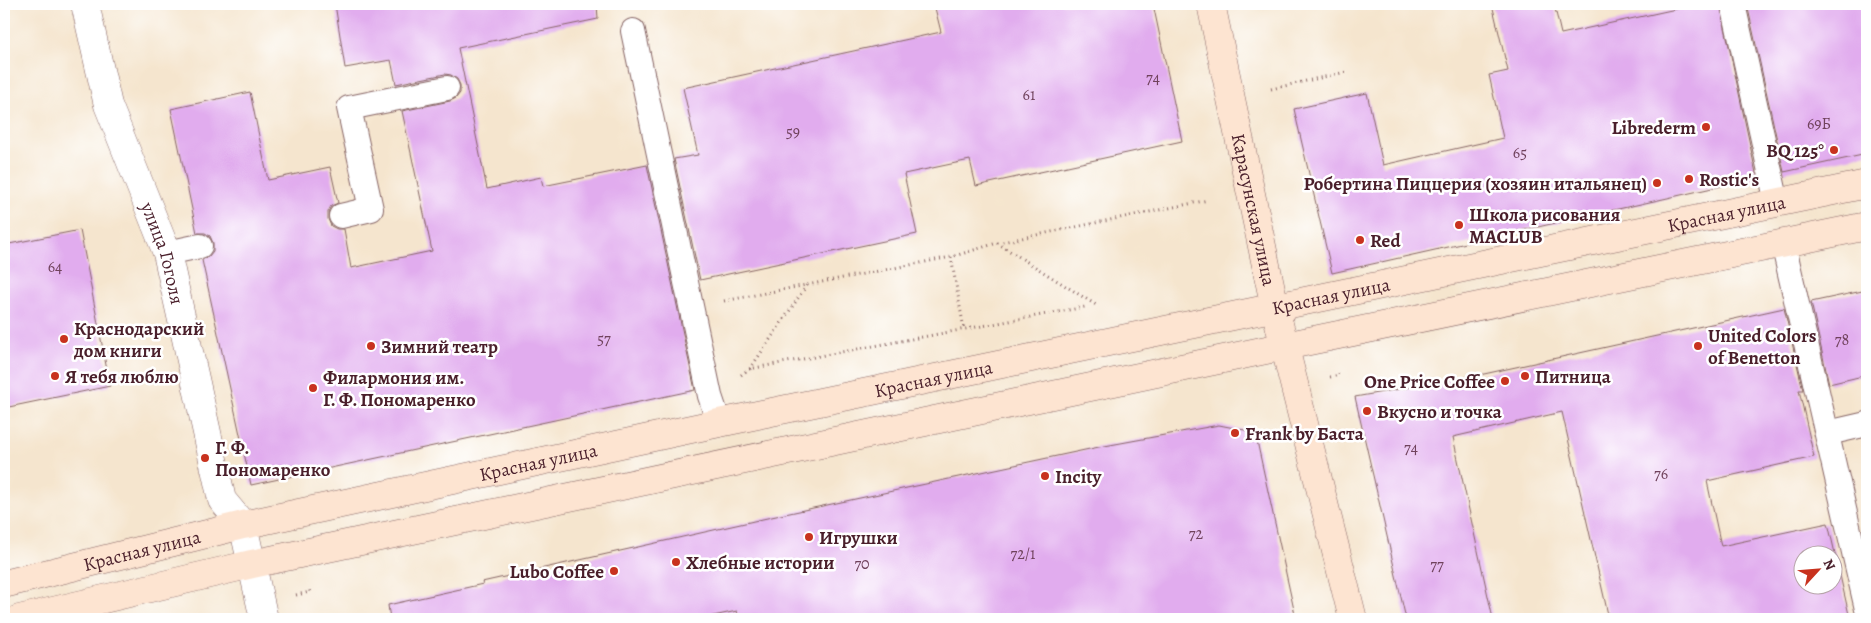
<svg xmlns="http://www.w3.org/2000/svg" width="1871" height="623" font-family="Alegreya,serif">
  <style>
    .building { fill: #e1acee; fill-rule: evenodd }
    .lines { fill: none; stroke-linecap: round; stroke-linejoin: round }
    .lane-casing { stroke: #866464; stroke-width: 26 }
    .street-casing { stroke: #866464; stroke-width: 29 }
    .secondary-casing { stroke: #866464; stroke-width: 29 }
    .path { stroke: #866464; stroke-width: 3; stroke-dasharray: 1 4; stroke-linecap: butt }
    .lane { stroke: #fff; stroke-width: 24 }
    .street { stroke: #fff; stroke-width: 28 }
    .secondary { stroke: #fde4d1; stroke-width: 28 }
    .poi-dot { fill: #c8321e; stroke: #fff; stroke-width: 2 }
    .labels { text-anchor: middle; stroke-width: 5; stroke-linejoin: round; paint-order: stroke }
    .number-label { font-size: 16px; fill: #70425c }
    .poi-label { font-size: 19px; font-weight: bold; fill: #4a1f2b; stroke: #fff; text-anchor: start }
    .street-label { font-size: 19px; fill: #4a1f2b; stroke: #fff }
  </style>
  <rect width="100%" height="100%" fill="#fff"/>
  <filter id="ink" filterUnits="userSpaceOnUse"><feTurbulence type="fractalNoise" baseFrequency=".02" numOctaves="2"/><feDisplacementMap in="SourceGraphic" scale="10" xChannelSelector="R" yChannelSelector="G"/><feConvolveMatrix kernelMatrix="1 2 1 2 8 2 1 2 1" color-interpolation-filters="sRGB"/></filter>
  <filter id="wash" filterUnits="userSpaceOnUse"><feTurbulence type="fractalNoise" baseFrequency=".0096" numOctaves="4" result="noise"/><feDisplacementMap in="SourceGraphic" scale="20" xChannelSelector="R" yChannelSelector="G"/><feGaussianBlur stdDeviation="1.12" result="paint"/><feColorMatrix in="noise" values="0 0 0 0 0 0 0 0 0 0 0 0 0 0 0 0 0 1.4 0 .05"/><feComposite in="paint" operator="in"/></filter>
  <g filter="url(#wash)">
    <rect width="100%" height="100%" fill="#f5e5ce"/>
    <g id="blocks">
      <path class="building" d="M335 4H597L598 19 458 48 487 189 541 177 543 186 647 165 695 390 251 485 202 260 209 256 213 251V243L210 236 205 233H197L171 109 250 92 268 180 330 167 338 203 331 206 328 212V219L331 226 337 229H344L351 268 432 251 402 111 450 101 456 98 460 93V85L457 79 451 75 445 74 396 84 391 60 345 68Z
        M934 4H1153L1182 141 976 186 970 160 904 174 917 234 700 280 674 159 698 155 683 88 941 32Z
        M1492 4H1554L1561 34 1699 4H1720L1757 178 1332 273 1294 109 1367 93 1383 165 1503 138 1489 75 1508 71Z
        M1747 4H1867V154L1784 172Z
        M80 230 110 386 4 408V245Z
        M1867 290V375L1829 384 1811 302Z
        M1784 308 1803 390H1799L1814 457 1707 481 1721 546 1828 523 1850 619H1609L1562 412 1453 437 1493 619H1406L1355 397 1484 374ZM1804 556H1834V586H1804Z
        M1219 425 1255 432 1296 619H739L737 611 699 619H390L388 605 483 584 482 582 785 514 1099 447Z"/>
    </g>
  </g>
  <g filter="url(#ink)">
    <use href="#blocks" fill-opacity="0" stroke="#866464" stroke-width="1"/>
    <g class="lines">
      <defs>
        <path id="lane" d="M1733 4 1777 203
          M633 31 710 396 719 423
          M341 216 371 209 349 108 447 88
          M1783 243 1867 609
          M167 253 200 246
          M1828 433 1867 424"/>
        <g id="street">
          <path id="s1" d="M85 4 108 105 167 253 222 500 243 525 264 619"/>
        </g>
        <g id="secondary">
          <path id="s2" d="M1211 4 1275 308 1353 619"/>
          <path id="s3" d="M4 584 243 525 719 423 1867 184"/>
          <path d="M19 619 252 564 1285 346 1867 226"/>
        </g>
      </defs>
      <use href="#lane" class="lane-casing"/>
      <use href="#street" class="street-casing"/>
      <use href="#secondary" class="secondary-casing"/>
      <path class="path" d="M1271 89 1346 72
        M997 243 1096 305
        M951 257 964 329
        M724 301 951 257 997 243 1208 200
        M750 369 807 285
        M741 375 749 369 1085 307
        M1330 377 1339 375 1337 371
        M296 595 310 592 309 587"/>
      <use href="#lane" class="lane"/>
      <use href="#street" class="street"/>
      <use href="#secondary" class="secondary"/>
    </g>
  </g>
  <g class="poi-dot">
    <circle cx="1706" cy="127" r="5"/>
    <circle cx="1834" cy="150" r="5"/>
    <circle cx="1689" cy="179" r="5"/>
    <circle cx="1657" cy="183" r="5"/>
    <circle cx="1459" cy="225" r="5"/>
    <circle cx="1360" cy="240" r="5"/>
    <circle cx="64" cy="339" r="5"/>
    <circle cx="371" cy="346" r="5"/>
    <circle cx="1698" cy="346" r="5"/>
    <circle cx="55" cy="376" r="5"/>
    <circle cx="1525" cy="376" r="5"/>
    <circle cx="1505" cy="381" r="5"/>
    <circle cx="313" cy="388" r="5"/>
    <circle cx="1367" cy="411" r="5"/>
    <circle cx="1235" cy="433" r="5"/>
    <circle cx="205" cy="458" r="5"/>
    <circle cx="1045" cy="476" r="5"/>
    <circle cx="809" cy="537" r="5"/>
    <circle cx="676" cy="562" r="5"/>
    <circle cx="614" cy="571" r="5"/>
  </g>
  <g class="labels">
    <g class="number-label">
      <text x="1153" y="83">74</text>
      <text x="1029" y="100">61</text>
      <text x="1819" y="129">69Б</text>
      <text x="793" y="137">59</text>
      <text x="1520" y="158">65</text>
      <text x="55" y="272">64</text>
      <text x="604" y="344">57</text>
      <text x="1842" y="345">78</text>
      <text x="1411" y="453">74</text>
      <text x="1661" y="479">76</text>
      <text x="1196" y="539">72</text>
      <text x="1023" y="559">72/1</text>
      <text x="862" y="569">70</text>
      <text x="1437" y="570">77</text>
    </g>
    <g class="poi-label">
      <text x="1696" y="134" text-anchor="end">Librederm</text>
      <text x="1824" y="157" text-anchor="end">BQ 125°</text>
      <text x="1699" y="186">Rostic's</text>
      <text x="1647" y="190" text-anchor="end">Робертина Пиццерия (хозяин итальянец)</text>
      <text x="1469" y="221">Школа рисования<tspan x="1469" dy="22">MACLUB</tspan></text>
      <text x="1370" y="247">Red</text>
      <text x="74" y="335">Краснодарский<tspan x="74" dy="22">дом книги</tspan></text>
      <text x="1708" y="342">United Colors<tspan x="1708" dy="22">of Benetton</tspan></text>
      <text x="381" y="353">Зимний театр</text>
      <text x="65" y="383">Я тебя люблю</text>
      <text x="1535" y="383">Питница</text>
      <text x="323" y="384">Филармония им.<tspan x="323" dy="22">Г. Ф. Пономаренко</tspan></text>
      <text x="1495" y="388" text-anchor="end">One Price Coffee</text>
      <text x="1377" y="418">Вкусно и точка</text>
      <text x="1245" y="440">Frank by Баста</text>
      <text x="215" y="454">Г. Ф.<tspan x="215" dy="22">Пономаренко</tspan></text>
      <text x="1055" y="483">Incity</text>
      <text x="819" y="544">Игрушки</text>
      <text x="686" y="569">Хлебные истории</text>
      <text x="604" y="578" text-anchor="end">Lubo Coffee</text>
    </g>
    <g class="street-label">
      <text dy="7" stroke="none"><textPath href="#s2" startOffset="210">Карасунская улица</textPath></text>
      <text dy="7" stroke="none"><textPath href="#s3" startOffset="1762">Красная улица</textPath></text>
      <text dy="7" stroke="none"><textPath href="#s1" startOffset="262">улица Гоголя</textPath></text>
      <text dy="7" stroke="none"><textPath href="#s3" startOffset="1358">Красная улица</textPath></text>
      <text dy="7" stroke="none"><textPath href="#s3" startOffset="952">Красная улица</textPath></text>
      <text dy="7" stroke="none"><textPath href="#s3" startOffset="548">Красная улица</textPath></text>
      <text dy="7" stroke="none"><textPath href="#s3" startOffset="142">Красная улица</textPath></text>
    </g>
  </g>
  <rect width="1871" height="623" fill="none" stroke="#fff" stroke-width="20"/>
  <g transform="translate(1818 570) rotate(64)"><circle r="24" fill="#ffffff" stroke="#b7a5aa"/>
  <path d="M0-4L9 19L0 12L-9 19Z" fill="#c8321e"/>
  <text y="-8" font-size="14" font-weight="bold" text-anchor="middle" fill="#4a1f2b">N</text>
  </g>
</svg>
